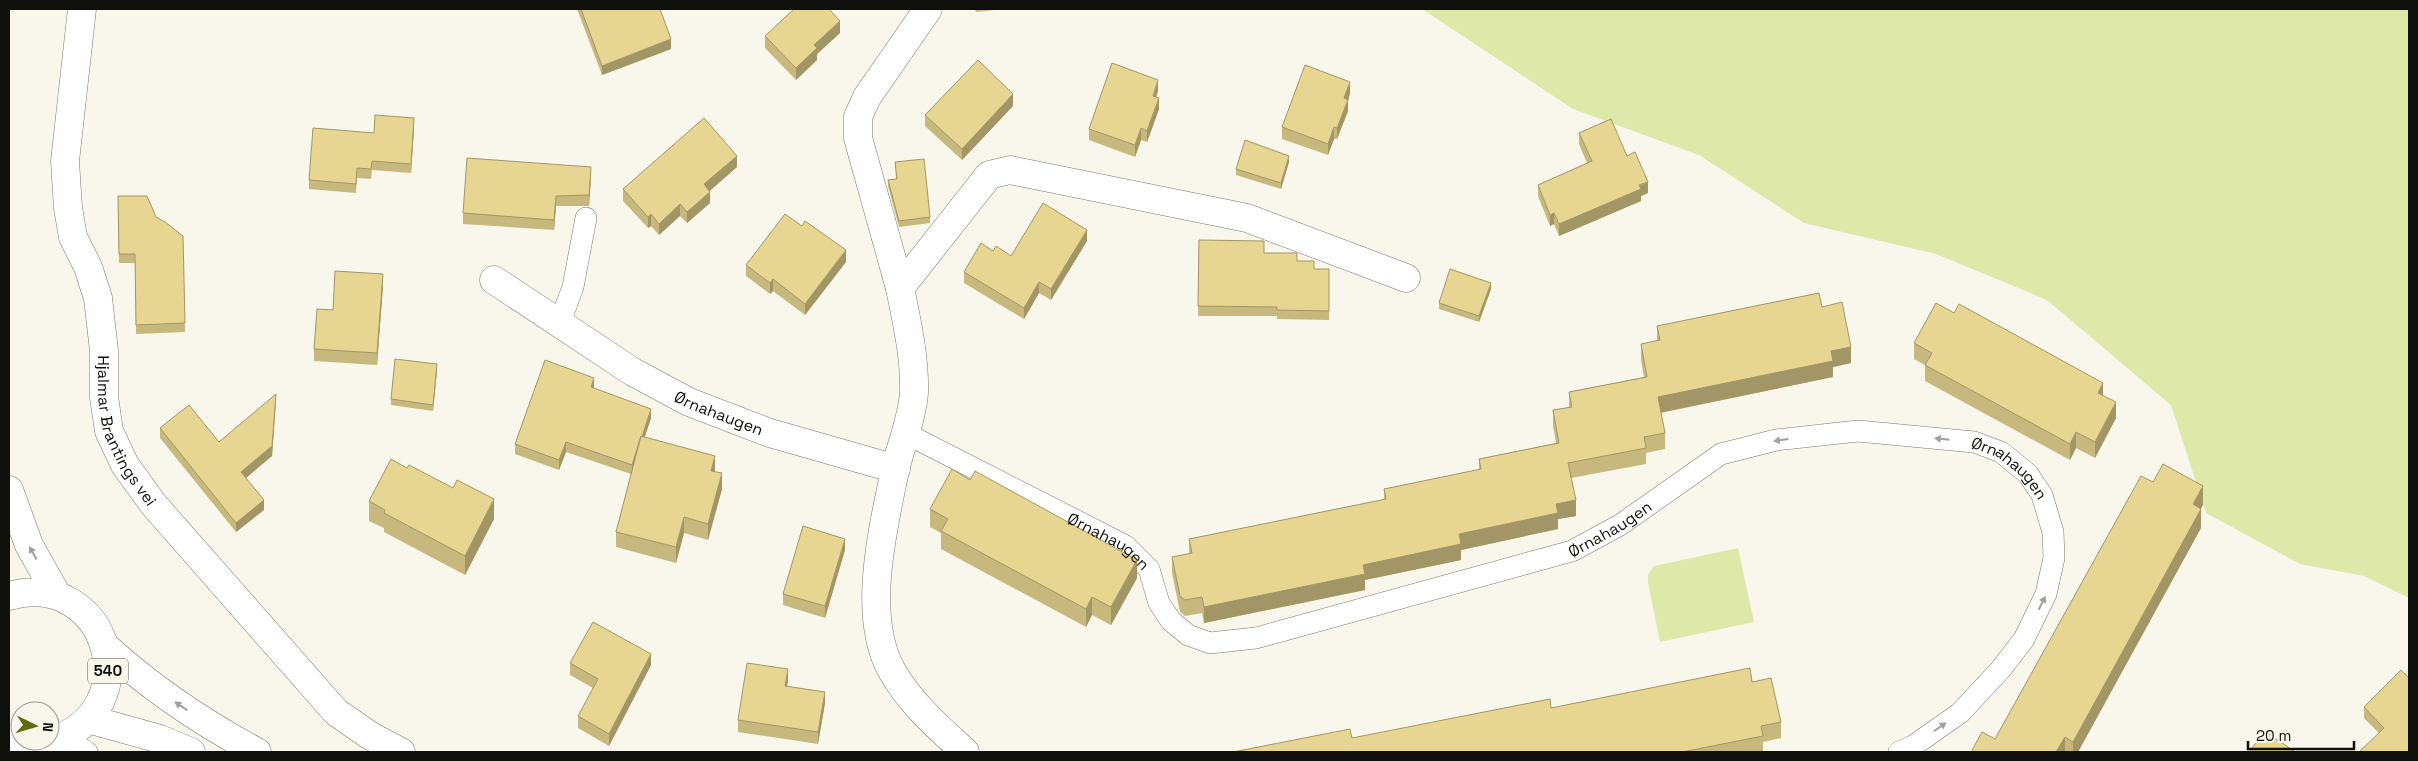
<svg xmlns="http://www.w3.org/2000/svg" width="2418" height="761" font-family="'Space Grotesk',sans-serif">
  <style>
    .green { fill: #dee9a9 }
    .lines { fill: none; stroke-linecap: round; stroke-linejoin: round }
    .lane-casing { stroke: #7a786e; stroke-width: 22 }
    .street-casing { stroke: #7a786e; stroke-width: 29 }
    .primary-casing { stroke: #7a786e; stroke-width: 29 }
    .lane { stroke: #fff; stroke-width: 21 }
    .street { stroke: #fff; stroke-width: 28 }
    .primary { stroke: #fff; stroke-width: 28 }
    .wall { fill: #c7b87d }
    .shaded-wall { fill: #a29666 }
    .building { fill: #e7d691; stroke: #a29666 }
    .oneway { fill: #9f9f9d }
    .labels { text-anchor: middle; stroke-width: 4; stroke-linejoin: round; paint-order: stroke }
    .shield { fill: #f9f6ec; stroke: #55544e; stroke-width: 1 }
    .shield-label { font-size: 15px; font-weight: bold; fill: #0f0f0b }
    .street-label { font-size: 16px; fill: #0f0f0b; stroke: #f9f6ec }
  </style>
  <rect width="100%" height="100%" fill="#f9f6ec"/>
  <path class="green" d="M1422 9H2409V598L2364 576 2300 564 2206 513 2171 405 2047 300 1936 254 1804 223 1699 155 1573 109Z
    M1738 548 1754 622 1660 642 1648 583V575L1654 566Z"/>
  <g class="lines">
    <defs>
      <g id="lane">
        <path d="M560 322 573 287 586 218"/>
        <path id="s1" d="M905 433 1126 546 1149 569 1159 603 1171 621 1188 635 1210 643 1256 638 1572 551 1620 525 1721 454 1776 440 1858 431 1974 442 2001 452 2028 474 2042 495 2053 532 2054 558 2046 594 2024 639 2001 669 1960 713 1913 746 1899 752"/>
        <path d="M63 737 87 752"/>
      </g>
      <g id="street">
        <path id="s2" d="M82 9 65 161 68 208 73 237 88 267 98 298 104 351V397L109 431 125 465 154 505 336 712 369 735 401 752"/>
        <path id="s3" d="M494 280 633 372 689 402 770 433 896 469"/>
        <path d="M900 288 858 138V117L867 97 928 9"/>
        <path d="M965 752C939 728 910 703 892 671 861 616 883 529 895 470 901 445 912 419 914 393 915 357 907 323 900 288L989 175 1010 170 1247 218 1406 278"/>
      </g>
      <path id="primary" d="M9 490 29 545 57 595
        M9 596C109 568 150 712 50 741
        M106 647C152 689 203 723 257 752
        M88 719 160 739 191 752
        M9 739 31 743 49 741"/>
    </defs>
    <use href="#lane" class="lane-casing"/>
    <use href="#street" class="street-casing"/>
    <use href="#primary" class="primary-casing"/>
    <use href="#lane" class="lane"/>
    <use href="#street" class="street"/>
    <use href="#primary" class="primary"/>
  </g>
  <path class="wall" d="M577 9H660L671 49 602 75Z
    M975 9H1003L976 12Z
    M840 33 817 54V60L796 80 765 48V36Z
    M1158 91 1156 97 1159 109 1153 126 1147 142 1141 140 1135 157 1089 140V129Z
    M1350 93 1348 101V111L1337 139H1334L1328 155 1282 139V127Z
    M1013 106 962 160 925 126V115Z
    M414 128 411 173 372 170 371 179 357 178 356 193 309 189V180L374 133Z
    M1579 133 1627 156 1648 193 1641 196V201L1559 236 1554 224 1550 226 1538 196V185L1587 163 1579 144Z
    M895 162 930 217V223L899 227 888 186V180L896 179Z
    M1289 162 1281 189 1236 175V169Z
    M737 167 709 191 710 203 687 223 680 216 659 235 651 226 648 228 623 201V189Z
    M591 177 589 206H556L554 230 463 224V213Z
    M118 196 156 217 183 236 185 332 136 334 135 263H119Z
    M1199 240 1264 253 1297 261 1314 269H1329V320L1277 319V316H1198Z
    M1087 241 1051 300 1039 293 1024 319 964 283V272L993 251 1011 256Z
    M846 262 805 315 773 291 770 294 746 276V265Z
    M383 286 377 365 314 361V349L333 310Z
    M1491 289 1479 322 1439 309V303Z
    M1822 307 1851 363 1833 367V377L1661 413 1665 433V449L1646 453V464L1571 478 1576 516 1558 519V529L1461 550V560L1365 580V590L1204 623 1202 613 1185 616 1180 612 1172 573V557L1189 554V539L1384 500V489L1479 470V459L1556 443 1553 426V410L1569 407V392L1644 377 1641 360V344L1657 341V326Z
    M1914 343 2103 395 2116 418 2095 458 2076 448 2070 460 1925 381V365L1914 359Z
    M437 370 433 411 391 405V399Z
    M594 387V388L651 418 645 437 715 472 722 489 708 540 684 533 676 563 616 547V532L631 474 566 452 559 470 515 454V444Z
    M276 404 272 456 246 478 264 510 236 532 160 438V428L219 442Z
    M2153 482 2203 505 2201 509V528L2078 752H1971L1995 739Z
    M369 501 494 519 465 575 384 532V528L369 521Z
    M930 509 1137 578 1111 625 1092 615 1086 627 941 549V533L930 527Z
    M845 550 825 618 783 605V594Z
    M570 663 651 665 609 746 578 728V716L593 688 570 675Z
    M788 681 787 686 825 703 818 744 738 732V720Z
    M1752 682 1781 722V738L1763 742V752H1233L1352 738 1551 708Z
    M2364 707 2409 752 2379 733 2364 718Z"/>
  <path class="shaded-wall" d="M840 21V33L817 54V60L796 80V68L814 45Z
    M671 39V49L602 75V66Z
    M1158 80V91L1153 107V96Z
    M1350 82V93L1348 101V111L1337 139V128L1344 98Z
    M1013 94V106L962 160V149Z
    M1159 98V109L1147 142V131Z
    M414 118V128L411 173V164Z
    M1334 127V139L1328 155V144Z
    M1141 128V140L1135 157V145Z
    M737 156V167L704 196V184Z
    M1289 156V162L1281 189V183Z
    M591 167V177L589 206V195Z
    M1648 182V193L1641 196V201L1559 236V224Z
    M710 192V203L687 223V212Z
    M556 196V206L554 230V220Z
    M680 204V216L659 235V224Z
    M1554 213V224L1550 226V215Z
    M651 214V226L648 228V217Z
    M1087 230V241L1051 300V289Z
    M846 250V262L805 315V304Z
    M383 274V286L377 365V353Z
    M773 279V291L770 294V283Z
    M1039 282V293L1024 319V308Z
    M1491 283V289L1479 322V316Z
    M1851 347V363L1833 367V377L1658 413V397L1831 351Z
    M437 364V370L433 411V405Z
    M594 378V387L591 396V387Z
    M2103 383V399L2098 393Z
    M276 394 272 456 241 482V472Z
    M2116 402V418L2095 458V442Z
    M651 409V418L632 474V465Z
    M2076 432V448L2070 460V444Z
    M566 442V452L559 470V460Z
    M715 456V472L711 471Z
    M722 473V489L708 540V524Z
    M2203 486V505L2193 523V504Z
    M494 499V519L465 575V556Z
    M264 500V510L236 532V523Z
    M1576 500V516L1558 519V529L1461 550V560L1365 580V590L1204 623V607L1363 565 1556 504Z
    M2201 509V528L2078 752H2073V742Z
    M684 517V533L676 563V547Z
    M845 539V550L825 618V606Z
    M1137 560V578L1111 625V607Z
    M1092 597V615L1086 627V609Z
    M651 654V665L609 746V734Z
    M788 669V681L785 697V686Z
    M825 692V703L818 744V732Z
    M2065 737V752H2056Z"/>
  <path class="building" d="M581 9H660L671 39 602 66Z
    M794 9H829L840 21 814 45 817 48 796 68 765 36Z
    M978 60 1013 94 962 149 925 115Z
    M1112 63 1158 80 1153 96 1159 98 1153 114 1147 131 1141 128 1135 145 1089 129Z
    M1305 65 1350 82 1344 98 1348 100 1337 128 1334 127 1328 144 1282 127Z
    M375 115 414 118 411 164 372 161 371 169 357 168 356 184 309 180 313 128 374 133Z
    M704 118 737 156 704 184 710 192 687 212 680 204 659 224 651 214 648 217 623 189Z
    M1611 119 1627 156 1635 152 1648 182 1639 185 1641 189 1559 224 1554 213 1550 215 1538 185 1592 161 1579 133Z
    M1245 140 1289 156 1281 183 1236 169Z
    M467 158 591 167 589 195 556 196 554 220 463 213Z
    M924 159 930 217 899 221 888 180 897 179 895 162Z
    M118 196H147L156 217 165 222 183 236 185 323 136 325 135 254H119Z
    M1043 203 1087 230 1051 289 1039 282 1024 308 964 272 981 243 993 251 996 246 1011 256Z
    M785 214 802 226 805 221 846 250 805 304 773 279 770 283 746 265Z
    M1199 240 1264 241V253H1297V261H1314V269H1329V311L1277 310V307L1198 306Z
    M1450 269 1491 283 1479 316 1439 303Z
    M335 271 383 274 377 353 314 349 317 309 333 310Z
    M1819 293 1822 307 1842 302 1851 347 1831 351 1833 361 1658 397 1665 433 1644 437 1646 448 1568 463 1576 500 1556 504 1558 513 1459 534 1461 544 1363 565 1365 574 1204 607 1202 597 1185 600 1180 596 1172 557 1192 553 1189 539 1386 499 1384 489 1481 469 1479 459 1559 443 1553 410 1572 407 1569 392 1647 377 1641 344 1660 340 1657 326Z
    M1936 303 1954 313 1959 304 2103 383 2098 393 2116 402 2095 442 2076 432 2070 444 1925 365 1932 353 1914 343Z
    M395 359 437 364 433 405 391 399Z
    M545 360 594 378 591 387 651 409 642 437 641 436 632 465 566 442 559 460 515 444Z
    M276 394 272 446 241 472 264 500 236 523 160 428 189 405 219 442Z
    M641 436 715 456 711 471 722 473 708 524 684 517 676 547 616 532Z
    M391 459 407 468 409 465 453 488 457 480 494 499 465 556 384 513 385 510 369 501Z
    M2163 464 2203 486 2193 504 2201 509 2073 742 2065 737 2056 752H1971L1982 732 1995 739 2141 476 2153 482Z
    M952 469 970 480 975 471 1137 560 1111 607 1092 597 1086 609 941 531 948 519 930 509Z
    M803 526 845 539 825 606 783 594Z
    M593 622 651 654 609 734 578 716 598 679 570 663Z
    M747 663 788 669 785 686 825 692 818 732 738 720Z
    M1750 668 1752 682 1771 678 1781 722 1761 726 1763 736 1682 752H1233L1350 729 1352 738 1550 699 1551 708Z
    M2401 670 2409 678V752H2359L2384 728 2364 707Z
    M2265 731 2295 752H2249Z"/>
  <defs><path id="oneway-solid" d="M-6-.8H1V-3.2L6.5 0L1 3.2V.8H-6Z" transform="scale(1.25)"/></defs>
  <g class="oneway">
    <use href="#oneway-solid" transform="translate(1942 439) rotate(-174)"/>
    <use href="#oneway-solid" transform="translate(1781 440) rotate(172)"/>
    <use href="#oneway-solid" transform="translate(33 553) rotate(-119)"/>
    <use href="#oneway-solid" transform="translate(2042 603) rotate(-64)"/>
    <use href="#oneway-solid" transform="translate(181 706) rotate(-147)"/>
    <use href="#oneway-solid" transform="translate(1940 727) rotate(-35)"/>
  </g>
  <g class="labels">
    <rect class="shield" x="88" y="658.5" width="40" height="25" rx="4"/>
    <g class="shield-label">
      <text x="108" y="676">540</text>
    </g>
    <g class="street-label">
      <text dy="6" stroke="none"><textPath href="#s3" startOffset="262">Ørnahaugen</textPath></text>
      <text dy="6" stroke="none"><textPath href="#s2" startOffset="434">Hjalmar Brantings vei</textPath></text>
      <text dy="6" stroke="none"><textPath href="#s1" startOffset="1236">Ørnahaugen</textPath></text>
      <text dy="6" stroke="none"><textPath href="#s1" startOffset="801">Ørnahaugen</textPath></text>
      <text dy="6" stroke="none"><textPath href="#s1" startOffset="231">Ørnahaugen</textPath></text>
    </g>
  </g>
  <rect width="2418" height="761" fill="none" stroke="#0f0f0b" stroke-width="20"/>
  <g transform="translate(35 726) rotate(95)"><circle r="24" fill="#f9f6ec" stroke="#9b9a92"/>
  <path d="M0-4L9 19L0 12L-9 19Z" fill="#626b11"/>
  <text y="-8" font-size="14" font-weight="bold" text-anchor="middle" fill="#0f0f0b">N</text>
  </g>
  <path d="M2248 741v8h106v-8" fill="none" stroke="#0f0f0b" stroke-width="2.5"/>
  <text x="2256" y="741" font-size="15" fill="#0f0f0b" stroke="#f9f6ec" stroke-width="4" paint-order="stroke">20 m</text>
</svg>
